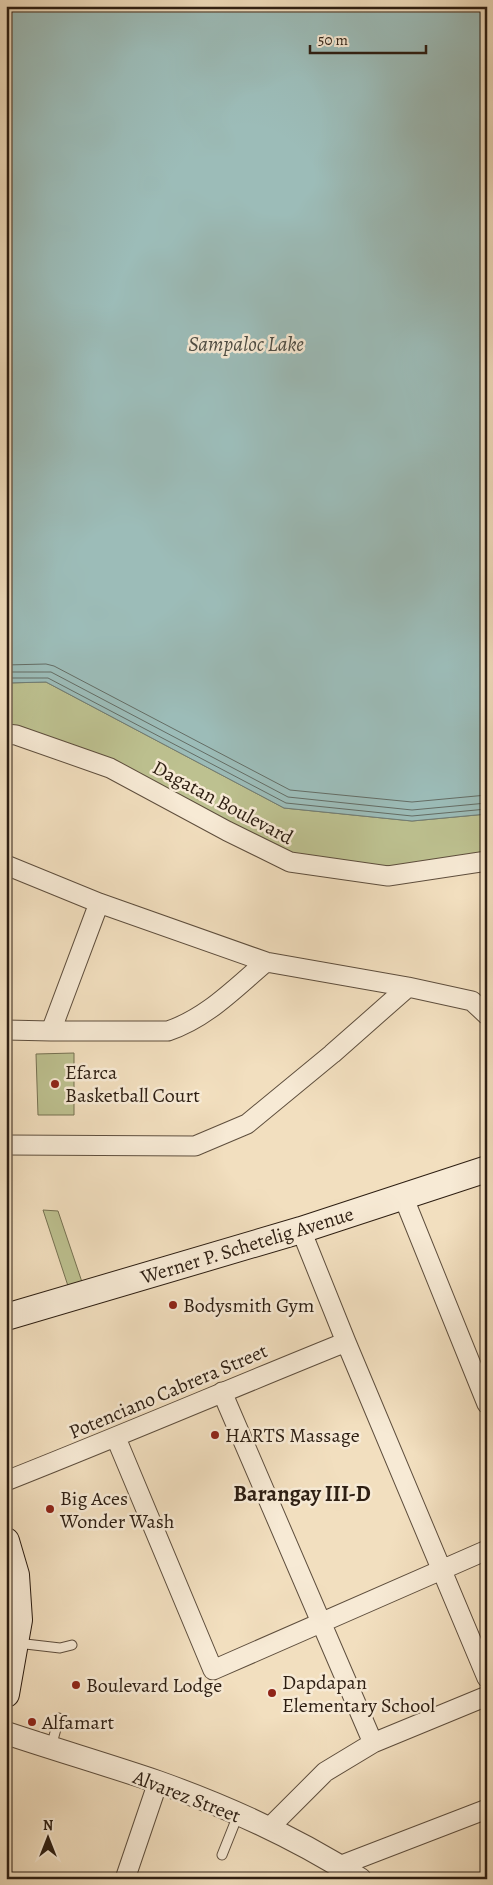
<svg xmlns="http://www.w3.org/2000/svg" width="493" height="1885" font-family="Alegreya,serif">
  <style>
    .green { fill: #bdc190; stroke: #757051 }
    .water { fill: #9cbcb8; stroke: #707d76 }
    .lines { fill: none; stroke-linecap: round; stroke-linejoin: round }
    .shore { stroke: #646d65; stroke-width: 1 }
    .service-casing { stroke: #5e4e3d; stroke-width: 11 }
    .minor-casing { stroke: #5e4e3d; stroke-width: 21 }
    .tertiary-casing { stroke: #5e4e3d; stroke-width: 24 }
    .secondary-casing { stroke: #2d1e12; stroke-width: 28 }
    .service { stroke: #f7ead5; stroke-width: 9 }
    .minor { stroke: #f7ead5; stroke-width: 19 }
    .tertiary { stroke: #f7ead5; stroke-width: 22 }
    .secondary { stroke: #f7ead5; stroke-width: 26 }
    .poi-dot { fill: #8f2418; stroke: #f7ead5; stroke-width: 2 }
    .labels { text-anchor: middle; stroke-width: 5; stroke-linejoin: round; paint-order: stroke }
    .street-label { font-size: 20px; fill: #2d1e12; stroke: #f7ead5 }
    .poi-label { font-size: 20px; fill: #2d1e12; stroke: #f7ead5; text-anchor: start }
    .water-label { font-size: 21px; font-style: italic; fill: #4e4d44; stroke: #f7ead5 }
    .quarter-label { font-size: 22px; font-weight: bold; fill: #2d1e12; stroke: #f7ead5 }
  </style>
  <rect width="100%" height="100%" fill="#f2dfbf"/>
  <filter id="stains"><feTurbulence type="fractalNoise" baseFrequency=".004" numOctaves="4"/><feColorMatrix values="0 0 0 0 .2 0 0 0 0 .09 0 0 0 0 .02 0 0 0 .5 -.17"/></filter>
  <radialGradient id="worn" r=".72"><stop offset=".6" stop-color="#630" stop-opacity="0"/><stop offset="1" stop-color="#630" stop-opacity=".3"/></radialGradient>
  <path class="green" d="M46 682 284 808 412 821 487 814V861L388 876 290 862 110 768 6 734V683Z
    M74 1053V1115H38L36 1054Z
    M43 1210 58 1211 83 1285 69 1289Z"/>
  <path class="water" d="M6 6H487V814L412 821 284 808 46 682 6 683Z"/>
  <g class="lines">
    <path class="shore" d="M6 665 46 664 54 666 290 790 412 802 487 795
      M6 672H51L288 797 412 810 487 803
      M6 678H48L286 803 412 816 487 809"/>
    <defs>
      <path id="service" d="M17 1643 60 1648 72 1645
        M51 1747 59 1718
        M222 1855 238 1815"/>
      <path id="minor" d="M6 734 16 735 110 768 227 831 290 862 388 876 487 861
        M6 865 99 903 266 962 408 987 472 1001 487 1015
        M6 1030 51 1031H168C207 1018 235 988 266 962
        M51 1031 99 903
        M6 1145 195 1146 247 1124 332 1054 408 987
        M403 1196 487 1404
        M301 1230 346 1342 487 1678
        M222 1392 373 1743
        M116 1438 213 1670 487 1550
        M6 1481C120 1436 232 1388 346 1342
        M269 1828 325 1772 373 1743 487 1696
        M339 1866 487 1809
        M125 1879 158 1782"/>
      <path id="tertiary" d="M6 1733C57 1750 108 1765 158 1782 228 1807 297 1838 360 1879"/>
      <path id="secondary" d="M6 1317 301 1230 487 1169
        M6 1541 16 1575 19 1620 6 1694"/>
    </defs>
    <use href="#service" class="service-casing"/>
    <use href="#minor" class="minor-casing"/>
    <use href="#tertiary" class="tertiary-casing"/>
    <use href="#secondary" class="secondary-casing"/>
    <use href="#service" class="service"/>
    <use href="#minor" class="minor"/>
    <use href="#tertiary" class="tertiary"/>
    <use href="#secondary" class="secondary"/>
  </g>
  <g class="poi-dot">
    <circle cx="55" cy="1084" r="5"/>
    <circle cx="173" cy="1305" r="5"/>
    <circle cx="215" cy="1435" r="5"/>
    <circle cx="50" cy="1509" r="5"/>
    <circle cx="76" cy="1685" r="5"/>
    <circle cx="272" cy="1693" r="5"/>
    <circle cx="32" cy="1722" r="5"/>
  </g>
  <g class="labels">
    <g class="street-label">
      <text transform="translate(223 802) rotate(28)" y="7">Dagatan Boulevard</text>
      <text transform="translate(247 1245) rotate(-17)" y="7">Werner P. Schetelig Avenue</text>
      <text transform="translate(168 1391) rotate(-23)" y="7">Potenciano Cabrera Street</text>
      <text transform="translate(187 1796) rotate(21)" y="7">Alvarez Street</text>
    </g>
    <g class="poi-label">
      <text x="65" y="1079">Efarca<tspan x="65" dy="23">Basketball Court</tspan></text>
      <text x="183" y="1312">Bodysmith Gym</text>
      <text x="225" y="1442">HARTS Massage</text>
      <text x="60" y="1505">Big Aces<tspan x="60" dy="23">Wonder Wash</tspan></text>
      <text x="282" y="1689">Dapdapan<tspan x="282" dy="23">Elementary School</tspan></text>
      <text x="86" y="1692">Boulevard Lodge</text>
      <text x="42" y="1729">Alfamart</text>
    </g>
    <g class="water-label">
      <text x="246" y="351">Sampaloc Lake</text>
    </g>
    <g class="quarter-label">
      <text x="302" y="1501">Barangay III-D</text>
    </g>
  </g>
  <rect width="493" height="1885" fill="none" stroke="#f2dfbf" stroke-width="25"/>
  <rect x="8" y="8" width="478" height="1870" fill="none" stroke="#2d1e12" stroke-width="2.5"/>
  <rect x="12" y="12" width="468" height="1860" fill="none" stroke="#2d1e12"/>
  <g transform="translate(48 1838)" stroke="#f7ead5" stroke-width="4" paint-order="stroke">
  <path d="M0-4L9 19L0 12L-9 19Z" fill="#2d1e12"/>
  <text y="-8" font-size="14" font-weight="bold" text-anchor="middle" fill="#2d1e12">N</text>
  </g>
  <path d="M310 45v8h116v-8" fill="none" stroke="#2d1e12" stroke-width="2.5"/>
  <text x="318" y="45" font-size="15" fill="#2d1e12" stroke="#f7ead5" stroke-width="4" paint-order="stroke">50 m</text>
  <rect width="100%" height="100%" filter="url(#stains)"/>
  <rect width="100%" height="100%" fill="url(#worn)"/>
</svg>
